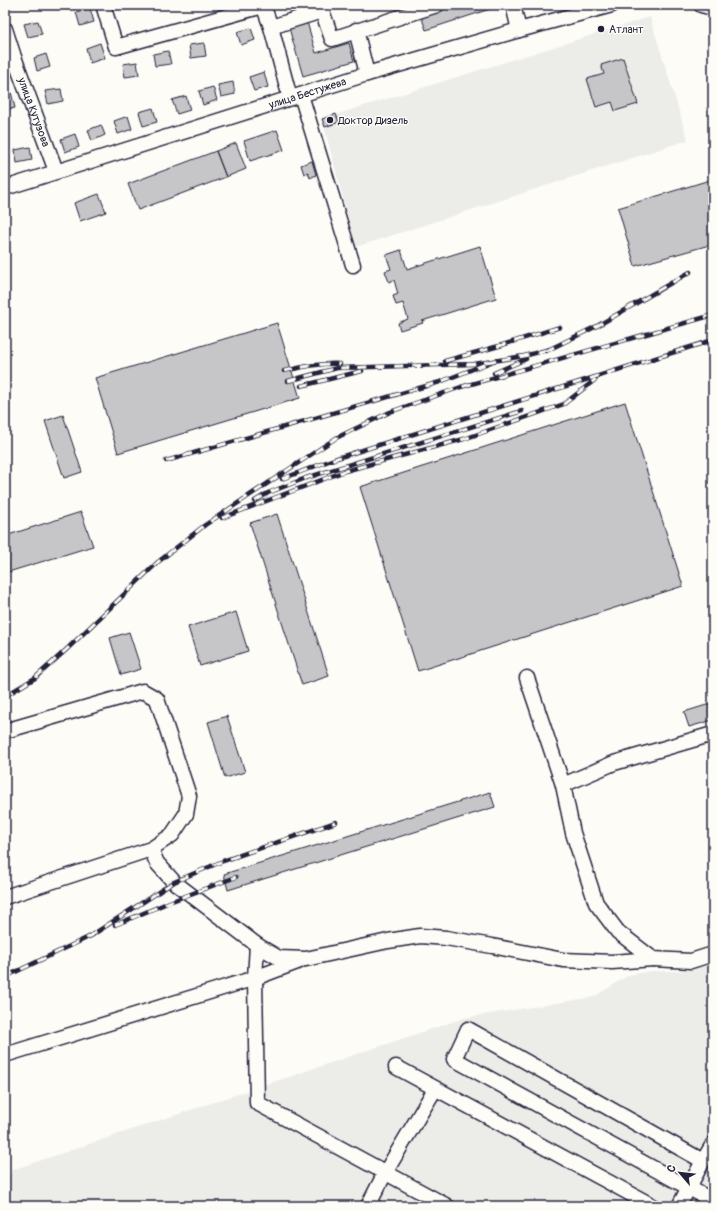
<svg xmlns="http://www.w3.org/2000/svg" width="718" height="1211" font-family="Pangolin,sans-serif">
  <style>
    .built { fill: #ecece9 }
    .building { fill: #c6c6c8; stroke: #22223b }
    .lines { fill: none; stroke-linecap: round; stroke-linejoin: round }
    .minor-casing { stroke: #22223b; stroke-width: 17 }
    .minor { stroke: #fdfcf7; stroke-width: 14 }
    .rail-casing { stroke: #22223b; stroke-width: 4.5 }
    .rail { stroke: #fdfcf7; stroke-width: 3; stroke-dasharray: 9; stroke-linecap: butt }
    .poi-dot { fill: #22223b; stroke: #fdfcf7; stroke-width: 1.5 }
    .labels { text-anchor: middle; stroke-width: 3; stroke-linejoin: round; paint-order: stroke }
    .poi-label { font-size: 11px; fill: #22223b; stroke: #fdfcf7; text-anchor: start }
    .street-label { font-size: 11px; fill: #22223b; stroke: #fdfcf7 }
  </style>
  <rect width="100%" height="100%" fill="#fdfcf7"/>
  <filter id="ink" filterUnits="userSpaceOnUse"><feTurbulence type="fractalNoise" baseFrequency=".025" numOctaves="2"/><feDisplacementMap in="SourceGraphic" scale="8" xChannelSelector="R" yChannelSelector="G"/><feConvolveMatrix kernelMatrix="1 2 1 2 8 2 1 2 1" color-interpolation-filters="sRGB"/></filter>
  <g filter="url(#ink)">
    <path class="built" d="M650 17 688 140 356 247 322 119Z
      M713 965V1206H5V1187L12 1170 464 1018 594 997 629 975 651 971H677Z"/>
    <path class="building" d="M124 5H138V6L125 10Z
      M453 5H493V8L426 30 421 16Z
      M90 8 94 22 80 26 76 12Z
      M38 21 42 34 28 37 24 24Z
      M307 22 316 53 349 43 354 61 303 76 289 28Z
      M251 28 255 40 241 45 237 32Z
      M100 43 105 58 90 63 86 48Z
      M204 43 206 56 191 58 189 45Z
      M168 51 171 64 155 66 153 54Z
      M46 54 50 67 37 71 34 58Z
      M623 58 638 104 615 111 612 102 596 107 587 79 604 74 601 65Z
      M137 62 139 75 125 77 123 64Z
      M264 72 268 87 254 91 249 77Z
      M233 82 235 94 221 97 218 85Z
      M213 87 217 100 203 105 199 91Z
      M61 89 63 101 48 104 45 91Z
      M11 92 15 108 5 110V94Z
      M186 96 190 110 177 114 172 100Z
      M153 108 157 122 143 126 139 112Z
      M336 114 339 122 325 127 322 119Z
      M128 116 132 129 118 134 114 121Z
      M101 125 105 135 92 141 88 130Z
      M277 130 284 150 250 161 244 141Z
      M75 134 79 147 65 152 61 139Z
      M236 143 246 169 226 177 216 151Z
      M30 147 32 160 17 163 15 150Z
      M216 151 226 177 138 210 128 184Z
      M312 161 316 175 310 178 308 172 304 174 301 165Z
      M713 179V244L635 266 618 208Z
      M99 194 106 212 80 221 74 203Z
      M480 246 496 298 422 321 423 323 400 330 398 323 408 319 403 303 396 305 393 296 398 294 394 280 389 282 385 271 391 269 386 255 401 250 407 269Z
      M277 323 300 398 118 453 95 378Z
      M625 402 683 586 418 671 360 487Z
      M63 415 82 472 64 478 45 421Z
      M81 512 93 546 5 573V536Z
      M277 514 329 676 302 685 250 523Z
      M236 612 248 651 200 666 188 627Z
      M129 632 141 669 121 675 110 638Z
      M713 703V720L689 727 684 712Z
      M227 716 245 772 225 778 208 722Z
      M490 792 495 807 228 890 224 874Z"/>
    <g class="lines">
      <defs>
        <g id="minor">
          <path d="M103 5 116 47 263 6"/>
          <path d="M263 5 271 27 290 98"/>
          <path d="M320 5 332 39 437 5"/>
          <path d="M513 5 519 30"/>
          <path d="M701 5 713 8"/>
          <path d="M271 27 322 11"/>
          <path id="s1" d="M5 29 14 57 56 171"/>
          <path d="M356 30 367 74"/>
          <path d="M301 95 353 265"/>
          <path id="s2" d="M5 188 367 74 519 30 612 5"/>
          <path d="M527 678 563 785 573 833 596 903 618 932 653 959 691 961 713 954"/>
          <path d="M5 731 143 691 157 699 189 796 186 814 172 835 151 849 5 897"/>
          <path d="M563 785 614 763 713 734"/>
          <path d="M151 849 157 863 174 882 257 945 279 958 306 959 388 941 420 936 446 938 492 946 563 960 612 962 653 959"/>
          <path d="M257 945 255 978 257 1103 447 1206"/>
          <path d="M5 1055 255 978 300 961"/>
          <path d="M396 1067 653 1206"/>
          <path d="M713 1144 703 1161 468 1029 454 1059 713 1201"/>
          <path d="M368 1206 385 1173 435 1089"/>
          <path d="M679 1206 703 1161"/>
        </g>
      </defs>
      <use href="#minor" class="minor-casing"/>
      <use href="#minor" class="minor"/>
      <defs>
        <path id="rail" d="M546 351 597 326 690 272
          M445 361 499 346 560 327
          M284 371C303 367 320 363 340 364
          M494 373 526 359
          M288 381 337 368 474 364 524 356 550 349
          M301 386 362 371
          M166 461 440 382 496 360
          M282 479 334 459 713 340
          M255 501 268 493 306 478 522 411
          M222 518 345 471 464 439 564 404 596 379
          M5 696 35 678 66 650 158 562 205 525 336 438 390 412 461 387 713 315
          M115 925 172 901 236 877
          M89 937 174 882 223 861 336 822
          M5 977 93 935"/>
      </defs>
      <use href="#rail" class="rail-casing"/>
      <use href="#rail" class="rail"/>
    </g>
  </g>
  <g class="poi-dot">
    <circle cx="601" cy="29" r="4"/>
    <circle cx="330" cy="120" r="4"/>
  </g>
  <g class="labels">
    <g class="poi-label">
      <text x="609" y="33">Атлант</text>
      <text x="338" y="124">Доктор Дизель</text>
    </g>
    <g class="street-label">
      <text dy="4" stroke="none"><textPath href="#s2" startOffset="317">улица Бестужева</textPath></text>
      <text dy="4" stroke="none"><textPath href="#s1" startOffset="88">улица Кутузова</textPath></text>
    </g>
  </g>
  <rect width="718" height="1211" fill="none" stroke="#fdfcf7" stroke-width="20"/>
  <rect x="10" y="10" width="698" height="1191" fill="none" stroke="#22223b" stroke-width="1.5" filter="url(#ink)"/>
  <g transform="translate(680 1173) rotate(298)" stroke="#fdfcf7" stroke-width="3" paint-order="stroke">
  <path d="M0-3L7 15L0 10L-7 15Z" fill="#22223b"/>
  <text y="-6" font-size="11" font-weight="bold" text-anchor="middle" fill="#22223b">С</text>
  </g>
</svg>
